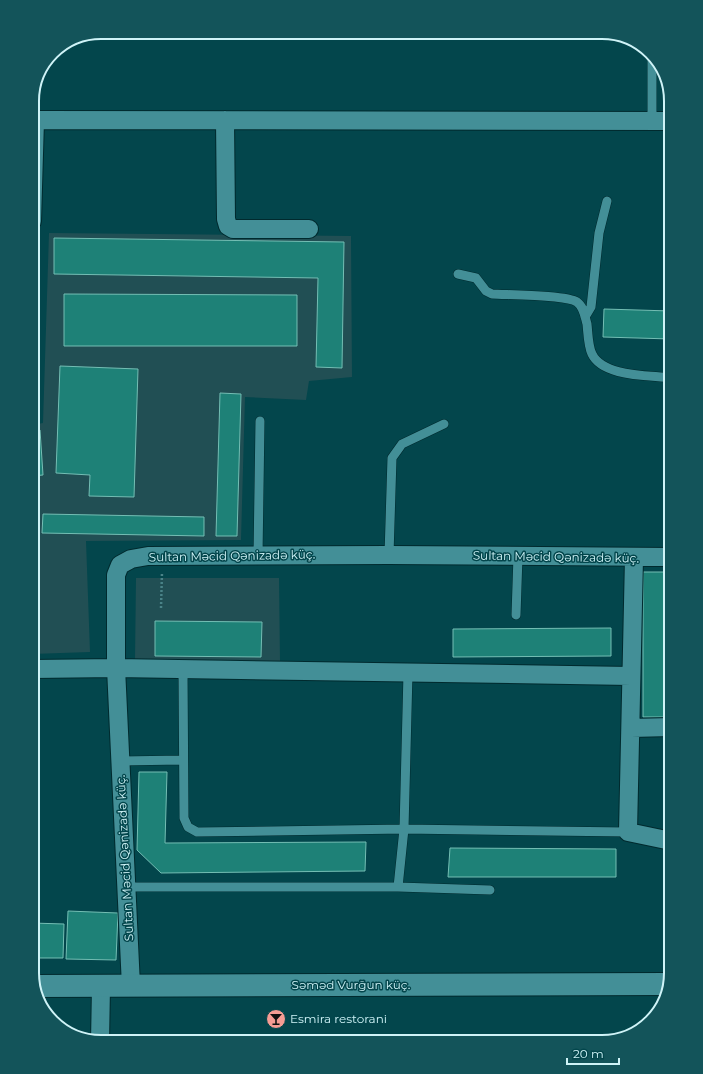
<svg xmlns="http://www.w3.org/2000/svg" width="703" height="1074" font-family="Montserrat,sans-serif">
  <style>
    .built { fill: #214f54 }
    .building { fill: #1e8177; stroke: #74beb4 }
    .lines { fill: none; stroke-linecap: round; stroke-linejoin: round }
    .service-casing { stroke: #002a2e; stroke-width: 10 }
    .minor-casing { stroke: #002a2e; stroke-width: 20 }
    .secondary-casing { stroke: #002a2e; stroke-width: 24 }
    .path { stroke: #4a8388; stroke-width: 2.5; stroke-dasharray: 2 2; stroke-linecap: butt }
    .service { stroke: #438f97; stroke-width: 9 }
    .minor { stroke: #438f97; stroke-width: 18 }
    .secondary { stroke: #438f97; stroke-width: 22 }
    .labels { text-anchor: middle; stroke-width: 3; stroke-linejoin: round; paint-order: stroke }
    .street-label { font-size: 12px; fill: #cff3f7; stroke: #03464c }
    .poi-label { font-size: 12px; fill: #cff3f7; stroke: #03464c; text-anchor: start }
    .rim { fill: none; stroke: #cff3f7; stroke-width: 2 }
  </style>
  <rect width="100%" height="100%" fill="#03464c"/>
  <path class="built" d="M49 233 351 236 352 377 309 381 306 400 245 397 241 540 86 541 90 652 32 654V425L43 423Z
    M136 578H279L280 662 135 659Z"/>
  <path class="building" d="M54 238 344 242 342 368 316 367 318 278 54 274Z
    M64 294 297 295V346H64Z
    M604 309 671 311V339L603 337Z
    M60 366 138 369 134 497 89 496 90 475 56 473Z
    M220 393 241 394 237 536H216Z
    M40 430 43 475 32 476V431Z
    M43 514 204 517V536L42 533Z
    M38 556 39 588H32V557Z
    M643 572H671V717H643Z
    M155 621 262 622 261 657 155 656Z
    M611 628V656L453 657V629Z
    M139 772H167L165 843 366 842 365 871 161 873 137 850Z
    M450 848 616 849V877H448Z
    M68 911 118 913 116 960 66 959Z
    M32 923 64 924 63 958H32Z"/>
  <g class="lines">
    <defs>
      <path id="service" d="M652 57V121
        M458 274 476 278 486 291 492 294C508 295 567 295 577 302 584 307 585 317 587 324 588 333 588 346 592 354 603 377 649 375 671 378
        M585 317 591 307 599 233 607 201
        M389 555 392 458 402 444 444 424
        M258 556 260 421
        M516 615 518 556
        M183 670 184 818 188 827 197 832 404 829 628 832
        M120 761 182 760
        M127 887H398L404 829 408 673
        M398 887 490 890"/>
      <path id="minor" d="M32 120 671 121
        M225 120 226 219 228 226 233 229H309
        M32 221 35 120
        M634 558 628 832 671 841
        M32 669 116 668 631 676
        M631 728 671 727
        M131 986 116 668V575L120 565 131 559 148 556 389 555 671 557
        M100 1042 101 987"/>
      <path id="secondary" d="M35 986 667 984"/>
    </defs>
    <use href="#service" class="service-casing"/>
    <use href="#minor" class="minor-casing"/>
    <use href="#secondary" class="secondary-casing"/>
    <path class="path" d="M161 608 162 572"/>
    <use href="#service" class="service"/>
    <use href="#minor" class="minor"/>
    <use href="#secondary" class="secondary"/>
  </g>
  <defs>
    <symbol id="bar-disc" viewBox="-11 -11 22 22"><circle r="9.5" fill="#f59c94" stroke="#03464c"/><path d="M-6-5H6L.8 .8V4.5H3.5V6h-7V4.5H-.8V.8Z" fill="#111"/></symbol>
  </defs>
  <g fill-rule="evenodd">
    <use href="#bar-disc" x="265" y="1008" width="22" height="22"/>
  </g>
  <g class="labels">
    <g class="street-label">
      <text transform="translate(232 556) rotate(-1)" y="4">Sultan Məcid Qənizadə küç.</text>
      <text transform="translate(556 557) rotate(1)" y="4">Sultan Məcid Qənizadə küç.</text>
      <text transform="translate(125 858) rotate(-93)" y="4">Sultan Məcid Qənizadə küç.</text>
      <text x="351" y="989">Səməd Vurğun küç.</text>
    </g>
    <g class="poi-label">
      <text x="290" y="1023">Esmira restorani</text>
    </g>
  </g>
  <path d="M0 0H703V1074H0ZM101 39H602A62 62 0 0 1 664 101V973A62 62 0 0 1 602 1035H101A62 62 0 0 1 39 973V101A62 62 0 0 1 101 39Z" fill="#13545a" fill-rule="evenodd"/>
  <path class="rim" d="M101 39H602A62 62 0 0 1 664 101V973A62 62 0 0 1 602 1035H101A62 62 0 0 1 39 973V101A62 62 0 0 1 101 39Z"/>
  <path d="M567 1058v6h52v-6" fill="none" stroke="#cff3f7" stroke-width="2"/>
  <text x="573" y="1058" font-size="12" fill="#cff3f7" stroke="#03464c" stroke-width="3" paint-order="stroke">20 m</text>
</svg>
